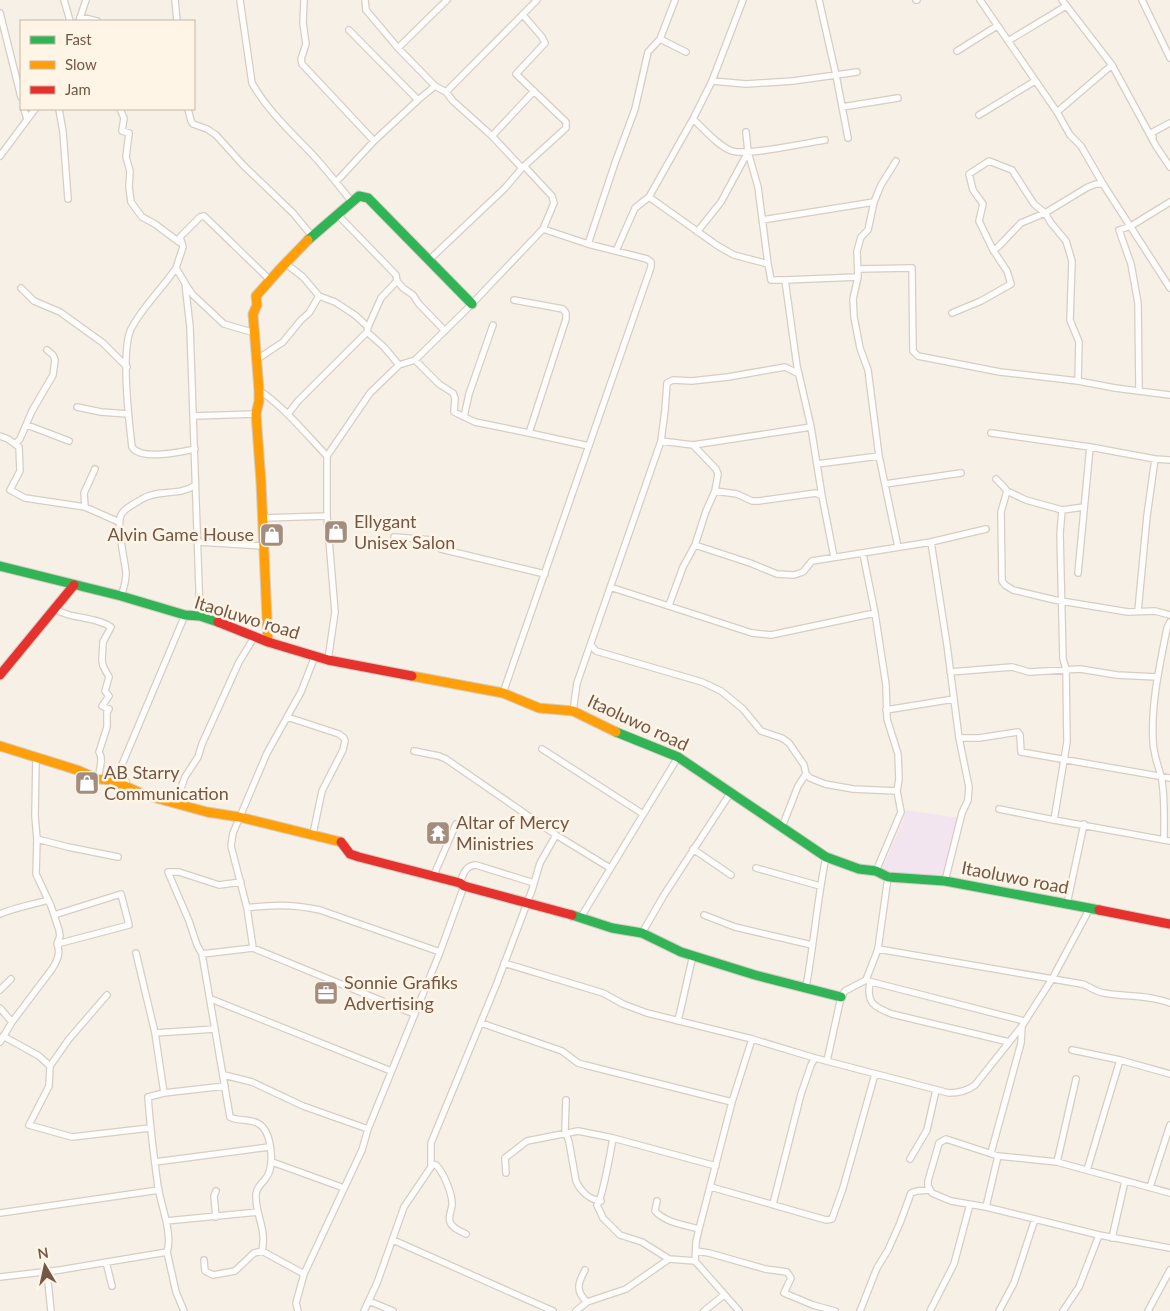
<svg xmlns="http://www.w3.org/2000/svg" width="1170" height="1311" font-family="Lato,sans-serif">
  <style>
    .education { fill: #f2e5f0 }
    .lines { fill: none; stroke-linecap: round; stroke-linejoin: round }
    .street-casing { stroke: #d7cdc4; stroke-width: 8 }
    .fast-casing { stroke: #d7ccc2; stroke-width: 11 }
    .slow-casing { stroke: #d7ccc2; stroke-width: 11 }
    .jam-casing { stroke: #d7ccc2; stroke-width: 11 }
    .street { stroke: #fefdfb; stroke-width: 5.5 }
    .fast { stroke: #30b455; stroke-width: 9 }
    .slow { stroke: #ff9f0a; stroke-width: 9 }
    .jam { stroke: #e5322d; stroke-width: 9 }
    .labels { text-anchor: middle; stroke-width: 5; stroke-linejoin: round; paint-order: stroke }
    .poi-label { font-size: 18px; fill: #745746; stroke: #fff5e6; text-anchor: start }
    .street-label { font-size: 18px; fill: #745746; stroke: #fff5e6 }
  </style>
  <rect width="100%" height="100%" fill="#f6f0e6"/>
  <path class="education" d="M905 810 960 818 942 880 881 871 903 821Z"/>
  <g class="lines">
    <defs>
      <path id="street" d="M64 0 70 21
        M175 0 177 21
        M240 0 252 83C267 110 291 132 312 154 326 169 339 186 352 202
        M304 0 303 23 306 44 301 59 302 64 374 141
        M365 0 366 10 398 48 435 86 446 92 453 101 492 136 522 168
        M916 0H917
        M980 0 1057 112 1070 135 1081 146 1103 184 1170 288
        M1062 0 1112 65
        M1142 0 1170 58
        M0 13 21 97
        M80 17 97 21
        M79 21 86 0
        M349 30 418 100
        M660 39 686 52
        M1008 41 1066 6
        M398 48 447 0
        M957 51 997 26
        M712 81 746 84 793 81 836 75 819 0
        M446 92 537 0
        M842 107 898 98
        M24 109 27 119
        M59 109 63 132 68 199
        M120 109 124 118 122 131 129 133 126 157 130 171 129 187 131 202 142 217 155 224 179 242V240
        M188 109 191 121 193 124 207 129 216 135 243 165 293 213 312 236
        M1057 112 1112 65 1156 146 1170 167
        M979 115 1035 81
        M693 119C704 129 718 146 732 151 747 156 806 143 825 140
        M492 136 534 91
        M1153 137 1151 133 1170 123
        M848 138 836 75 857 72
        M0 156 35 109
        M896 161 881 185 874 202 868 230 861 237 857 251 858 277 853 299 854 317 860 348 868 370 879 456 898 547
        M336 182 374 141 418 100 435 86
        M649 197 718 246 734 255 768 264 758 187 748 152 746 132
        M337 214 396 275 397 281 381 298 368 327 367 332
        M762 220 874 202
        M697 232 721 202 748 152
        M588 244 615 163 635 109 648 52 660 39 675 0
        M993 250 979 221 983 204 973 190 969 174 989 161 1012 170 1034 204 1045 213 1051 223 1066 241 1072 261 1070 320 1079 342 1078 381
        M616 251 635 208 649 197 693 119 712 81 743 0
        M429 260 505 188 522 168 566 128V122L516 74 545 43 542 37 523 15
        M285 263 303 277 319 296 335 302 355 315 368 327
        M768 264 771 280H785L797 366 811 427 822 496
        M176 268C162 289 143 306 131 329 121 350 129 422 132 447 141 461 180 452 195 449
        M858 269 912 268 913 351 918 356 1000 372 1078 381 1115 388 1170 395
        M785 280 858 277
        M397 281 403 288 413 295 419 304 445 331
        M186 285 193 295 224 324 255 333
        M21 288 34 301 60 312 103 343 127 367
        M514 300 563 309 566 313V319L529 433 589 446
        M952 313 981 301 1011 284 1007 271 993 250 998 247 1021 223 1045 213 1088 187 1096 184H1103
        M256 360 283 342 301 320 309 313 319 296
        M415 360 439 384 453 393 455 398 454 412 475 422 529 433
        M259 390C285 408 305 433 327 456V516L335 612 328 660
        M1139 390 1138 303 1131 264 1119 230 1131 226 1170 202
        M77 407 101 412 128 414
        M288 414 298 401 367 332 384 347 399 365
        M194 416 256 414
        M464 417 469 394 493 325
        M27 425 69 441
        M991 433 1090 447 1155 459 1170 460
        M0 436 8 439 19 447 20 471 10 490 25 498 85 507 119 522
        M661 441 665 410 667 383 673 380 692 381 728 377 785 367 799 374
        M15 444 20 439 32 411 53 375 55 360 53 355 47 350
        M693 445 716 469 718 474 715 491 706 511 695 545 750 563 777 574 794 575 803 572 812 561 931 542 986 529
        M327 456 370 393 399 365 415 360 468 308 543 229
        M817 464 879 456
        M996 479 1003 486 1007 491 1026 500 1062 510 1084 507
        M885 484 961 473
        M715 491 737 494 752 501H759L816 493 822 496 834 557
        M1007 491 1001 512 1002 581 1005 585 1013 590 1055 600 1128 612 1155 611 1170 615
        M85 507 84 493 95 469
        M263 518 327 516
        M394 537 433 540 441 549 545 574
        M198 542 264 546
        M931 542 947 645 959 738 969 787 968 800 962 813 945 881
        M863 554 875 613 886 685 887 719 898 754 899 779 897 791 901 812 876 871
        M1078 573 1090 447
        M610 587 752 633 771 635 875 613
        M121 596C124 588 126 582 126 573 125 560 116 526 121 515 124 508 136 503 142 499 158 489 179 496 194 486
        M669 605 683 567 695 545
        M54 608C70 620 92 615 111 627L103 642 102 660 103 666 109 677 105 691 109 696 102 706 109 709 107 712V727L99 752C104 759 99 770 98 779
        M1138 611 1147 516 1155 459
        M200 616 190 327 185 283 176 268 183 247 181 240H179L180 237 200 217 204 216C226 237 247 258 269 279
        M591 645 596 651 702 682 721 691 743 709 761 731 782 738 789 743 804 765 806 774 810 778 825 784 853 789 897 791
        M950 672 1012 667 1029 672 1080 669 1117 675 1157 677
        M503 693 651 267V262L647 259 588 244 543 229 554 203 552 196 525 167
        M886 710 954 699
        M573 711 577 683 661 441 693 445 811 427
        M287 717 339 734 344 738 345 741 343 750 322 791 313 834
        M959 738H979L1018 732 1020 735 1021 752 1170 778
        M542 749 643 814
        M414 751 439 756 446 759 556 835 610 868
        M121 767 128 788
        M112 780 121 767 185 615
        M176 802 185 777 198 757 202 744 239 662 255 636
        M999 809 1054 820 1170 841
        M1054 820 1067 742 1066 669 1063 659 1060 534 1062 510
        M782 827 798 786 806 774
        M37 839 68 847 118 857
        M1164 839C1164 821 1165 800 1162 781 1159 767 1153 754 1153 740 1151 702 1160 665 1167 628L1170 622
        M693 849 731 875
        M756 868 820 886
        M433 877 456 824
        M241 882 219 885 179 872H168L189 921 197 945 202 954 230 1117C239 1122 250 1118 259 1124 272 1132 275 1167 266 1178 262 1184 257 1186 256 1194 255 1216 267 1227 262 1251
        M460 883C463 874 466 865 476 865L534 883
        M1067 904 1084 824
        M247 908C273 904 295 904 320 910L440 952
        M0 914C16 907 32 905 48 900
        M54 915 121 894 129 925 57 944
        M704 915 735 927 812 945
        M581 917 678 757
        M642 933 664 895 731 792
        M253 948 247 908 231 846 233 833 267 753 301 692 315 656
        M878 949 1082 984C1089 986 1096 992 1104 993 1126 997 1150 995 1170 1003
        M136 953 155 1033 164 1093
        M202 954 253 948 414 1014
        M504 963 603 993 623 1004 647 1013 752 1039 815 1058 949 1093C959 1093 967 1091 975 1085L1022 1026
        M868 981 1024 1021
        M870 982C866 1003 874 1007 892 1014L1009 1042
        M806 987C814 944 817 900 826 857
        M0 990 11 979
        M211 999 391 1071
        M0 1008 12 1022
        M678 1021 693 955
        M481 1023 562 1051 578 1063 585 1065 732 1102
        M155 1033 215 1029
        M3 1036 39 1056 50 1066 49 1086 29 1125 72 1137 150 1128
        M0 1042 12 1022 52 969C57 961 61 953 57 944L60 936 59 930 51 906 36 874 37 839 35 816 36 758
        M1072 1050 1120 1060
        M827 1061 841 997 845 991 866 980 878 949 888 877
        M50 1066 69 1039 107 995
        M224 1075 252 1082 303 1106 368 1129
        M566 1100 565 1130 569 1142 576 1181C581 1192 590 1200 601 1201
        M613 1138C611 1150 602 1200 597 1205L603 1218 620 1235 642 1242 669 1259 695 1261
        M991 1153 1021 1043 1022 1026 1052 979 1090 908
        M910 1159 927 1130 936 1090
        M155 1162 269 1147
        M272 1162 344 1188
        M1057 1162 1076 1079
        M431 1164 436 1165C444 1173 453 1195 452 1206 451 1211 448 1217 450 1222 452 1228 460 1231 466 1234
        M1087 1170 1120 1060 1170 1074
        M506 1173 505 1158 527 1141 578 1131 613 1138 716 1166
        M711 1187 826 1220 832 1219 843 1188 875 1074
        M1150 1187 1170 1125
        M1170 1193 1057 1162 998 1156 946 1139 939 1143 928 1181V1186L932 1193 951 1201 986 1207 1099 1235 1170 1248
        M657 1201 655 1211C666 1223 685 1225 699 1229
        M773 1204 801 1094 811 1065 815 1058
        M986 1207 998 1156
        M0 1213 159 1190
        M216 1217 214 1196 216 1191
        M166 1221 258 1212
        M1112 1238 1125 1181
        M393 1240 553 1311
        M696 1251 709 1253 765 1269 787 1272 791 1278 784 1293 813 1305 835 1311
        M204 1260 205 1271 213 1275 235 1271 254 1253 262 1251 304 1274
        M106 1262 112 1286
        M585 1270C578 1283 575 1291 587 1302
        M47 1272 51 1311
        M0 1277 60 1270 167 1252
        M369 1301 393 1311
        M184 1311 176 1292 167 1252C173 1235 161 1205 158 1187 154 1157 150 1127 148 1097L164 1093 225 1086
        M298 1311 296 1303 304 1274 362 1150 368 1129 440 952 464 886
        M364 1311 377 1283 404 1207 431 1167V1143L497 983 532 890 540 863 556 835
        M576 1311 587 1302 626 1289 669 1259
        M704 1311 724 1295
        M739 1311 695 1261 696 1242 699 1229 732 1102 752 1039
        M860 1311 877 1268 888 1250 900 1223 911 1193 917 1191 929 1190
        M930 1311 954 1264 970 1204
        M999 1311 1014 1283 1035 1219
        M1063 1311 1079 1287 1099 1235
        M1148 1311 1170 1270"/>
      <path id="fast" d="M308 240 359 196 368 198 472 304
        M0 566 121 596 185 615 200 616 218 622
        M616 732 678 757 826 857 859 869 876 871 888 877 945 881 1099 910
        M572 915 612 928 642 933 681 952 755 975 841 997"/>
      <path id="slow" d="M268 642 261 482 256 414 259 401V390L253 314 257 305 256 296 280 269 308 240
        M412 676 503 693 539 708 573 711 616 732
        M0 746 77 770 98 779 112 780 145 795 207 812 239 817 341 842"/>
      <path id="jam" d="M218 622 268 642 328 660 412 676
        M0 675 74 585
        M341 842 350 854 359 857 460 883 464 886 572 915
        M1099 910 1170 924"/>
    </defs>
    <use href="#street" class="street-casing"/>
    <use href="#fast" class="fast-casing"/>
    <use href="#slow" class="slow-casing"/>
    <use href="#jam" class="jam-casing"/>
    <use href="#street" class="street"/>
    <use href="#fast" class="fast"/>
    <use href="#slow" class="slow"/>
    <use href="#jam" class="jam"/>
  </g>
  <defs>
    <symbol id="shop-square" viewBox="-11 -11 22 22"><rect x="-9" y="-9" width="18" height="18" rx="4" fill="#a28d7e" stroke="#fff5e6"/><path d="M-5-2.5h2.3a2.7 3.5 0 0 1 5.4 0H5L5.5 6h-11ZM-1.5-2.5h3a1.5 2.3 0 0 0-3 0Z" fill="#fff"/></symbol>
    <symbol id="temple-square" viewBox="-11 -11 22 22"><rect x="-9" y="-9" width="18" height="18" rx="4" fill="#a28d7e" stroke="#fff5e6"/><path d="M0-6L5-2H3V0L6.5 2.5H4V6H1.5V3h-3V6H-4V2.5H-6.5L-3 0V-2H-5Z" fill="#fff"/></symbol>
    <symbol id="office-square" viewBox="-11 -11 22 22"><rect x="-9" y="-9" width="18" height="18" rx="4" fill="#a28d7e" stroke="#fff5e6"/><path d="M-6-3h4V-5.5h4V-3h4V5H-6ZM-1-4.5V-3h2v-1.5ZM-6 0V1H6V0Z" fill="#fff"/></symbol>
  </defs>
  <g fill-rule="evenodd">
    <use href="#shop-square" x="322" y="518" width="28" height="28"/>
    <use href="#shop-square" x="258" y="521" width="28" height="28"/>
    <use href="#shop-square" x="73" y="769" width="28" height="28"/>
    <use href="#temple-square" x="424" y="819" width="28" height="28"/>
    <use href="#office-square" x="312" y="979" width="28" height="28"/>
  </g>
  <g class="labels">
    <g class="poi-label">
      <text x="354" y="528">Ellygant<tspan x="354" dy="21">Unisex Salon</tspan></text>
      <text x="254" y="541" text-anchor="end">Alvin Game House</text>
      <text x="104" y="779">AB Starry<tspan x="104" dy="21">Communication</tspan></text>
      <text x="456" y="829">Altar of Mercy<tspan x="456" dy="21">Ministries</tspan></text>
      <text x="344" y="989">Sonnie Grafiks<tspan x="344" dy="21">Advertising</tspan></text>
    </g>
    <g class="street-label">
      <text transform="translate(247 618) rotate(17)" y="6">Itaoluwo road</text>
      <text transform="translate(638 723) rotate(25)" y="6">Itaoluwo road</text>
      <text transform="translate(1015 878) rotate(11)" y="6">Itaoluwo road</text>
    </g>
  </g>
  <rect x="20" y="20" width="175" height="90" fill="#fff5e6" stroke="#c7b6a6"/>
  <rect x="30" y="36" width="25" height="8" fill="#30b455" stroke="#c7b6a6"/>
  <text x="65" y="45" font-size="15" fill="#745746">Fast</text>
  <rect x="30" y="61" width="25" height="8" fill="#ff9f0a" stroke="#c7b6a6"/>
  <text x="65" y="70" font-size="15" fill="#745746">Slow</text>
  <rect x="30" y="86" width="25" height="8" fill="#e5322d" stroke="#c7b6a6"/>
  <text x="65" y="95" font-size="15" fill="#745746">Jam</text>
  <g transform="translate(45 1266) rotate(351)" stroke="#fff5e6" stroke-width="4" paint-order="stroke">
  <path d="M0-4L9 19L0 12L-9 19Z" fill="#745746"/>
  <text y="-8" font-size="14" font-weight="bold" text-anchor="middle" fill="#745746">N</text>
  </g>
</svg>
